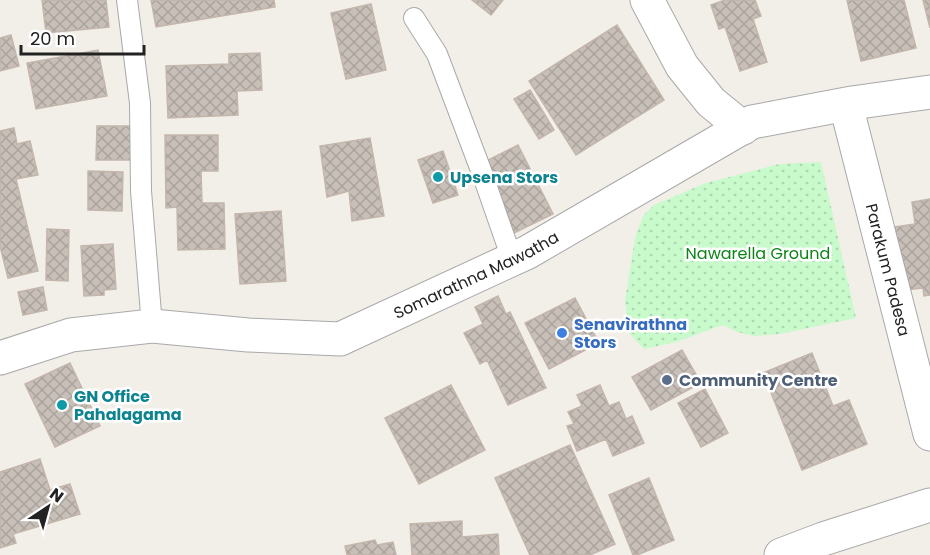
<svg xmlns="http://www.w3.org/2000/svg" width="930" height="555" font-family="Poppins,sans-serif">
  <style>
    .park { fill: url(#park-dots) }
    .building { fill: url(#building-cross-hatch); stroke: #c4b6ab; stroke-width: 1.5 }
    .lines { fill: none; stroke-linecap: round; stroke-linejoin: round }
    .lane-casing { stroke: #a9a9a9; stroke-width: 22 }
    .street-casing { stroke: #a9a9a9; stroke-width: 35 }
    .lane { stroke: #fff; stroke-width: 20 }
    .street { stroke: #fff; stroke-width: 33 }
    .culture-dot { fill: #0f9aa8; stroke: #fff; stroke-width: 2 }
    .shop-dot { fill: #3f7fe0; stroke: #fff; stroke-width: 2 }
    .service-dot { fill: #5c6f8a; stroke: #fff; stroke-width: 2 }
    .labels { text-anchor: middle; stroke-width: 5; stroke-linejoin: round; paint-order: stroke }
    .culture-label { font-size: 16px; font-weight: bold; fill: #0d838f; stroke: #fff; text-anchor: start }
    .park-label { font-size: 16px; fill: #0c8416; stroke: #fff }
    .street-label { font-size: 16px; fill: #222; stroke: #fff }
    .shop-label { font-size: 16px; font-weight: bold; fill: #366cbe; stroke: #fff; text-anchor: start }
    .service-label { font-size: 16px; font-weight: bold; fill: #4e5e75; stroke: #fff; text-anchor: start }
  </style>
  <defs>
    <pattern id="park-dots" width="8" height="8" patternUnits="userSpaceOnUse" patternTransform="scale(1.5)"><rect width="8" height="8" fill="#c8facc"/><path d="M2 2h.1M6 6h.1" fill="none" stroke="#acd6af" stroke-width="1.8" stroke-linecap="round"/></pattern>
    <pattern id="building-cross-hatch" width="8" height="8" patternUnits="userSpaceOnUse" patternTransform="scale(1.5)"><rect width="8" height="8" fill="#c7bfb8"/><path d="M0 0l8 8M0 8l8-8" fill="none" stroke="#aba49e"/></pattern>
  </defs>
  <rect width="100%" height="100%" fill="#f2efe9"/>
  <path class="park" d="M821 162 856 318 780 334 754 336 737 332 723 325 676 342 644 349 629 333 625 301 635 238 643 216 654 205 706 183 779 164Z"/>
  <path class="building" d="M42 0H106L109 27 46 33Z
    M151 0H274L275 7 156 27Z
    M472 0H503L491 15Z
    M725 0H755L761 16 753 19 767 62 740 71 725 27 719 29 711 5Z
    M847 0H904L916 48 861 61Z
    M923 0H930V28Z
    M371 4 386 70 346 79 331 13Z
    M617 25 664 100 576 155 529 81Z
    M11 35 19 66 0 71V38Z
    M98 50 107 96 36 109 27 63Z
    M260 53 262 90 237 91 238 115 168 118 166 66 229 64V54Z
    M530 90 554 130 539 139 514 99Z
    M97 126H131V160H96Z
    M14 128 17 144 30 141 38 175 16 179 38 271 8 278 0 246V131Z
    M165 135H218V171H201L202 203H224L225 249 178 250 177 207 166 208Z
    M370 138 384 216 352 221 349 191 327 197 320 146Z
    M518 145 553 214 514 233 480 164Z
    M443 151 458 195 433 203 418 160Z
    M88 171 123 172 122 211 88 210Z
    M930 199V295L924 296 923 288 905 290 895 227 915 224 912 202Z
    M281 211 286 281 240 284 235 214Z
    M47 229 69 230 68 281 46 280Z
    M113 244 116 289 104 290V295L84 296 81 246Z
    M43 287 47 310 23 315 18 292Z
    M498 296 506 314 510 312 546 388 508 405 487 360 480 364 464 333 483 324 475 307Z
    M575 298 599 343 549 369 525 323Z
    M682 350 701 383 651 410 632 377Z
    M812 353 833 406 849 400 867 444 802 470 763 373Z
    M70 363 100 426 55 447 25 384Z
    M451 385 485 450 419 484 385 418Z
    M600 385 609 406 619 402 626 419 632 416 644 443 613 456 606 439 577 451 567 426 574 424 568 412 582 406 577 395Z
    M705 389 728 433 701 447 678 403Z
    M570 445 615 544 590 555H530L495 478Z
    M40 459 50 490 70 484 80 514 13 534 16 543 0 548V472Z
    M649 478 674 540 637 555H633L609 495Z
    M462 521V537L498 534 499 555H412L410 524Z
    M375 540 377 545 393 542 396 555H347L345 546Z"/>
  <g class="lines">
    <defs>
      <path id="lane" d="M127 0 140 103 141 191 152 326
        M414 18 437 54 482 173 512 259"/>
      <g id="street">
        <path d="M647 0 682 66 711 102 743 128"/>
        <path id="s1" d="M846 105 930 434"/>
        <path id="s2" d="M0 358 71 335 152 326 248 335 340 339 528 252 752 122 852 103 930 92"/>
        <path d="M781 555 823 539 930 505"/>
      </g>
    </defs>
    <use href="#lane" class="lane-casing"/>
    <use href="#street" class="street-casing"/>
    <use href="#lane" class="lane"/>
    <use href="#street" class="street"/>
  </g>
  <g class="culture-dot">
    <circle cx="438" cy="177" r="6"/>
    <circle cx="62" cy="405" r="6"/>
  </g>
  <circle class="shop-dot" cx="562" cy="333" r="6"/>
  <circle class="service-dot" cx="667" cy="380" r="6"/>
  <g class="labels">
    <g class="culture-label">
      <text x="450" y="183">Upsena Stors</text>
      <text x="74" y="402">GN Office<tspan x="74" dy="18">Pahalagama</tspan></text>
    </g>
    <g class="park-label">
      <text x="758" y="259">Nawarella Ground</text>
    </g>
    <g class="street-label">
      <text dy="6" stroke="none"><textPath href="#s1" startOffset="170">Parakum Padesa</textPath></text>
      <text dy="6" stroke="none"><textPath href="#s2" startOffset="495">Somarathna Mawatha</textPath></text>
    </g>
    <g class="shop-label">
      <text x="574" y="330">Senavìrathna<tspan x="574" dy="18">Stors</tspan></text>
    </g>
    <g class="service-label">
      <text x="679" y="386">Community Centre</text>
    </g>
  </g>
  <g transform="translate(48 507) rotate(36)" stroke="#ffffff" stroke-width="4.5" paint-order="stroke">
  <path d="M0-4.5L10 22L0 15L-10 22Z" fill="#222222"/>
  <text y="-9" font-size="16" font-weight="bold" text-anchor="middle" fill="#222222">N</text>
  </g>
  <path d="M21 45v9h123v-9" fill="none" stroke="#222222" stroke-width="3"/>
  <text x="30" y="45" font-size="18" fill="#222222" stroke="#ffffff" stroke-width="4.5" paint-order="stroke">20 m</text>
</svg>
